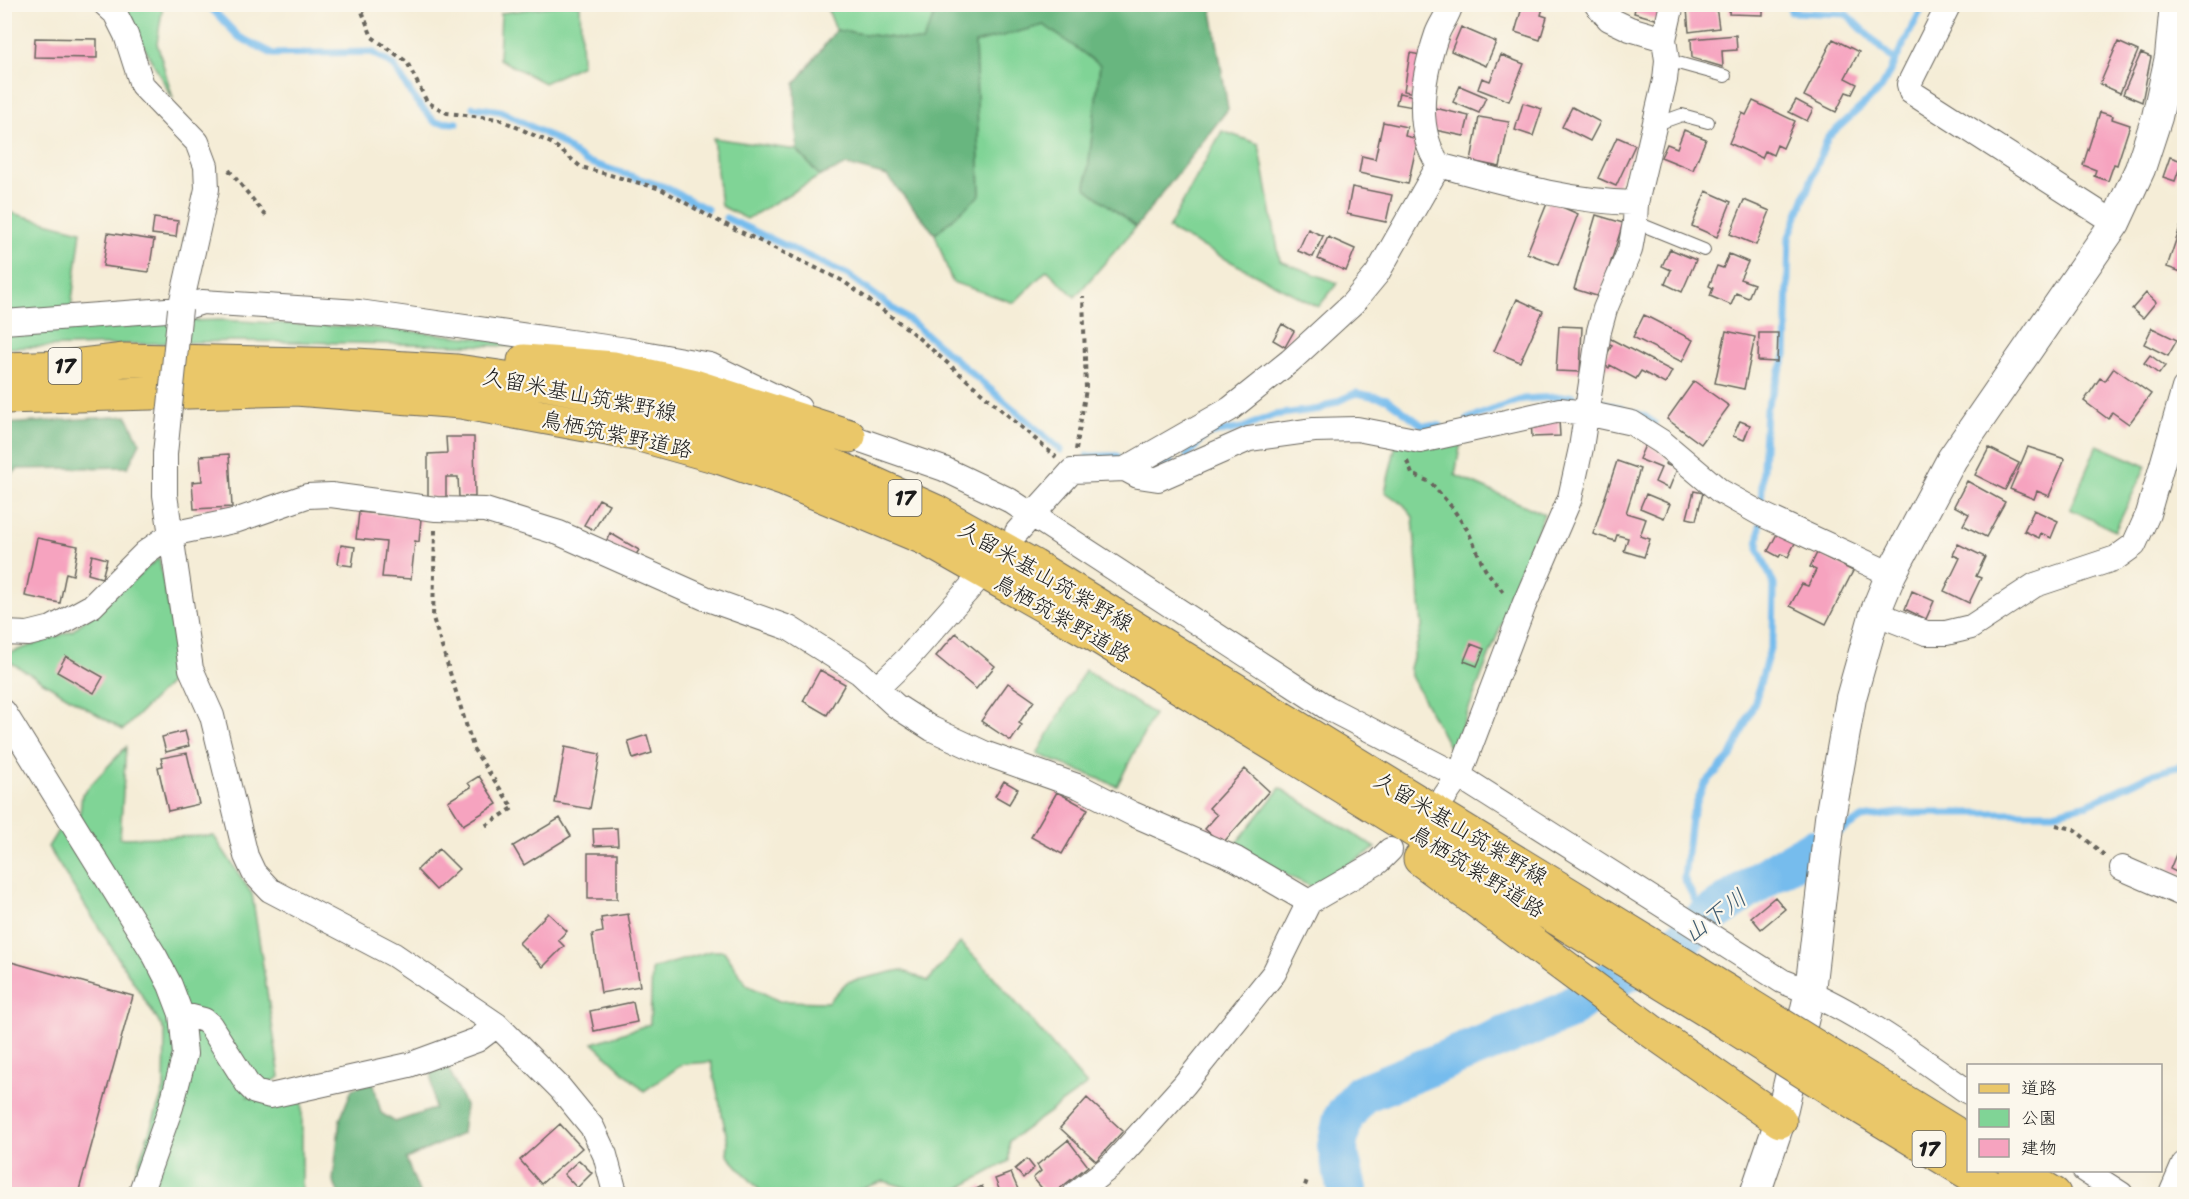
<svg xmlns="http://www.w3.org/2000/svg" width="2189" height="1199" font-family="Sriracha,'Klee One',sans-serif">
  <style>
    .green { fill: #80d496; stroke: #4e7859; stroke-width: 1.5 }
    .forest { fill: #68b67f; stroke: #42694e; stroke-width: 1.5 }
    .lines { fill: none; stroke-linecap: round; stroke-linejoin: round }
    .stream { stroke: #76bced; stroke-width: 7 }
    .river { stroke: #76bced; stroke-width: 40 }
    .building { fill: #f6a3bf }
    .service-casing { stroke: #68655d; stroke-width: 14 }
    .minor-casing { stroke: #68655d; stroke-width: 26 }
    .tertiary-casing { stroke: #68655d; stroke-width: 32 }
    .primary-casing { stroke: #68655d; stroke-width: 35 }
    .path { stroke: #68655d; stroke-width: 4; stroke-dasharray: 4.5 4.5; stroke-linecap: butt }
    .service { stroke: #fff; stroke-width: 12 }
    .minor { stroke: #fff; stroke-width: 24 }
    .tertiary { stroke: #fff; stroke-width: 30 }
    .primary { stroke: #eac769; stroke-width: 33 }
    .minor-bridge-casing { stroke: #68655d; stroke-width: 26; stroke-linecap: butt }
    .primary-bridge-casing { stroke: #68655d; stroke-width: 35; stroke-linecap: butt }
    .minor-bridge { stroke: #fff; stroke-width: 24 }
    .primary-bridge { stroke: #eac769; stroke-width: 33 }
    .labels { text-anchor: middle; stroke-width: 4.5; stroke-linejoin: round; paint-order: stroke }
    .shield { fill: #fbf7ec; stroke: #5f5e5a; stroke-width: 1.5 }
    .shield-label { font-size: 21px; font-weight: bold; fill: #1c1c1c }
    .street-label { font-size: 22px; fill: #1c1c1c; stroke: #fbf7ec }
    .water-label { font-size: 24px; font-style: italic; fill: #405c70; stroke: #fbf7ec }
  </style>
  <rect width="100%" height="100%" fill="#fbf7ec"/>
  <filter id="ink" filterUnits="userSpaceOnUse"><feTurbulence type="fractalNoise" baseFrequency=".0167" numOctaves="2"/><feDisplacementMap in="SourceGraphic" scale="12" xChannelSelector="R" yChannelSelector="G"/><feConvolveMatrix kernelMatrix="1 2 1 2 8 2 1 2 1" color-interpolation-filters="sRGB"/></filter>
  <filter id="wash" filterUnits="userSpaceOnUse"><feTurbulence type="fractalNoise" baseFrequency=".008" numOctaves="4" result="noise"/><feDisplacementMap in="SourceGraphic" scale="24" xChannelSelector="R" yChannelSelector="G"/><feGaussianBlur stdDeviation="1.35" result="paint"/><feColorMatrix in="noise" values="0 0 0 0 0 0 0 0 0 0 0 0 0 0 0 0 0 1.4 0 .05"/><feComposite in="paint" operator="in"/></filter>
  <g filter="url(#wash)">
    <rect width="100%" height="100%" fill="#f5edd7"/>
    <path class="green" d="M566 4 580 5 582 65 544 83 499 59 501 13Z
      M117 5H163L157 43 173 99 124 11Z
      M826 5H940L923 42 836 30Z
      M1044 25 1100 65 1086 188 1136 227 1075 297 1047 270 1014 303 952 282 935 234 980 194 975 43Z
      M1222 131 1259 144 1280 261 1338 283 1318 307 1168 229Z
      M713 138 797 150 820 176 747 219 721 206Z
      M4 211 81 231 69 324 220 320 389 329 563 347 236 341 5 348Z
      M1461 442 1455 475 1544 514 1452 752 1411 676 1410 668 1422 627 1413 517 1404 505 1385 492 1396 444Z
      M2097 445 2146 466 2115 531 2070 509Z
      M159 558 181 672 123 730 5 659 4 655 72 631Z
      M1085 670 1154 714 1117 786 1037 754Z
      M126 747 120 838 214 836 252 894 280 1077 248 1097 302 1096V1194H128L164 1089 165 1032 48 847 62 824 79 823 82 794Z
      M1280 788 1376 848 1312 887 1231 850Z
      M960 943 986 968 1087 1085 1009 1141V1161L949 1194H913L907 1188 884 1181 846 1194H763L727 1155 728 1143 711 1062 683 1064 644 1091 593 1043 650 1024 652 969 711 951H724L747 985 779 1001 828 1002 847 982 901 970 928 981Z"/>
    <path class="forest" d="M940 4 1211 5 1228 109 1136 227 1086 188 1100 65 1044 25 975 43 980 195 935 234 887 176 847 165 820 176 797 150 795 84 836 30 922 42Z
      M127 416 140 443 128 467 18 469 5 480V424Z
      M445 1060 465 1105 462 1134 406 1159 420 1194H339L333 1181 340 1119 352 1089 373 1081 381 1113 395 1122 434 1109 431 1067Z"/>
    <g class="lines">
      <path class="stream" d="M207 4 239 37 273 54 372 52 394 66 416 101 435 122 457 123
        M1790 4 1791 12 1846 14 1895 61
        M473 107 501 111 555 139 585 161 665 187 707 209
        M726 218 848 275 914 324 1061 450
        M1601 402 1644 416 1654 423
        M1468 419 1523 399 1573 396
        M1087 456H1117
        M1187 456 1207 434 1243 428 1274 415 1320 409 1356 393 1387 399 1422 425 1440 426
        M1150 468 1171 462
        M1761 505 1766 409 1786 355 1789 237 1828 137 1881 89 1924 4
        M1838 833 1862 818 1899 813H2054L2088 804 2152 774 2184 765
        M1704 919 1684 878 1691 818 1703 786 1731 756 1755 702 1773 637 1774 585 1758 548 1760 525"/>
      <path class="river" d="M1348 1194 1337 1146 1343 1118 1361 1094 1565 1012 1599 986 1668 953 1704 919 1775 871 1813 849"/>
    </g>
    <g id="blocks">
      <path class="building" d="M1523 4H1544L1541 15 1547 17 1540 40 1515 32Z
        M1636 4H1663L1659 20 1634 13Z
        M1730 4H1763V15L1729 14Z
        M1716 6 1719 28 1689 32 1687 9Z
        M1461 27 1496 42 1486 66 1451 51Z
        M1736 35 1737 50 1722 51 1723 67 1692 58 1691 39Z
        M35 38 97 39V58L34 57Z
        M1833 39 1859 52 1845 78 1857 84 1852 94 1846 92 1836 112 1804 96Z
        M2118 42 2138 51 2120 93 2100 84Z
        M1410 53 1421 55 1414 93 1404 91Z
        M2141 53 2151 57 2142 102 2123 94Z
        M1501 55 1524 64 1509 101 1478 89 1482 78 1490 81Z
        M1460 86 1486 97 1479 113 1453 102Z
        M1399 93 1415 96 1413 107 1396 104Z
        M1796 100 1813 109 1807 121 1789 112Z
        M1753 101 1795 121 1783 148 1777 145 1773 155 1765 151 1762 158 1729 143 1742 113 1746 115Z
        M1523 103 1542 109 1533 136 1515 130Z
        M1572 107 1600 122 1590 141 1562 127Z
        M1435 108 1469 116 1464 136 1430 129Z
        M2100 112 2113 116 2112 119 2130 125 2117 165 2114 164 2108 181 2094 176 2096 170 2083 165Z
        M1479 117 1509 122 1500 167 1471 161Z
        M1383 122 1407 127 1405 136 1418 139 1408 184 1359 173 1362 156 1375 159Z
        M1684 130 1706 139 1693 170 1661 157 1667 144 1677 148Z
        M1617 137 1635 145 1616 186 1598 178Z
        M2170 157 2182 161 2175 181 2163 177Z
        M1352 187 1392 195 1386 222 1347 214Z
        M1706 191 1731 202 1717 237 1692 226Z
        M1744 200 1770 211 1756 245 1730 234Z
        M1548 201 1578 214 1558 265 1527 253Z
        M1596 215 1623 223 1600 297 1574 289Z
        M2184 216V273L2167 267Z
        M154 218 178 221 176 237 152 234Z
        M1308 229 1323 236 1313 257 1298 251Z
        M108 233 154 240 149 272 103 266Z
        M1328 237 1355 249 1346 271 1318 259Z
        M1670 249 1696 260 1682 292 1665 284 1671 270 1662 266Z
        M1729 254 1748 262 1740 279 1754 284 1748 298 1736 293 1731 305 1710 296 1713 288 1709 286 1717 266 1723 268Z
        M2146 293 2156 302 2143 318 2132 309Z
        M1517 299 1543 311 1520 362 1494 351Z
        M1644 315 1693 340 1682 362 1633 337Z
        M1282 324 1294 331 1285 347 1273 340Z
        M1559 326 1582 327 1580 372 1556 371Z
        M2152 328 2177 340 2168 356 2144 344Z
        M1726 331 1755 337 1744 389 1715 383Z
        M1759 333H1778L1777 362 1758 361Z
        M1609 338 1672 371 1665 384 1641 371 1636 379 1610 365 1609 368 1602 364 1612 345 1607 343Z
        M2150 355 2165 366 2159 374 2144 363Z
        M2114 368 2151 394 2129 424 2112 412 2108 419 2084 401 2100 378 2105 381Z
        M1694 381 1729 406 1701 444 1667 419Z
        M1531 420H1559L1560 436 1532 437Z
        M1740 421 1750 425 1744 440 1733 436Z
        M446 437H474L475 497H459L458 477H446V497L428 498V454L447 453Z
        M1646 443 1667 458 1665 464 1677 469 1669 489 1655 482 1661 468 1639 459Z
        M2028 447 2065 459 2049 496 2037 491 2034 499 2010 489Z
        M1989 448 2019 463 2005 490 1975 475Z
        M229 454 232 507 194 509 192 482 202 481 200 456Z
        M1617 461 1640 469 1626 513 1646 519 1640 536 1650 539 1644 557 1624 551 1628 538 1617 535 1615 541 1593 534Z
        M1967 481 2005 502 1986 537 1963 525 1969 514 1954 506Z
        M1694 491 1703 493 1696 520 1687 518Z
        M1646 494 1670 504 1664 518 1640 508Z
        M599 499 609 504 594 530 584 525Z
        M2034 510 2058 521 2051 538 2041 533 2039 538 2024 531Z
        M359 512 421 518 419 542 415 541 411 579 382 577 386 542 356 539Z
        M1778 532 1796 541 1788 557 1781 554 1779 557 1768 551Z
        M610 533 639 550 634 558 606 542Z
        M37 538 78 546 73 575 66 573 60 603 25 596Z
        M1958 544 1985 557 1976 576 1981 578 1969 603 1944 591 1960 558 1953 555Z
        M341 545 355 547 352 566 338 564Z
        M1817 553 1853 571 1826 624 1790 606 1802 584 1808 586 1816 570 1810 567Z
        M92 555 107 559 102 578 88 574Z
        M1912 591 1934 601 1926 619 1905 609Z
        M956 633 995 666 976 689 936 656Z
        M1471 644 1484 649 1477 666 1464 661Z
        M66 656 103 677 94 693 57 672Z
        M820 670 845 684 827 715 803 701Z
        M1008 683 1034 701 1019 723 1022 725 1011 741 981 721Z
        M185 731 189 746 166 752 162 737Z
        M647 735 652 753 633 759 628 741Z
        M565 747 600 754 590 809 555 803Z
        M187 753 199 804 168 811 158 767 163 766 161 758Z
        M1245 769 1269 791 1222 844 1205 829 1217 815 1209 808Z
        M479 776 497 804 463 825 448 801 471 787 468 783Z
        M1004 781 1018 789 1009 804 995 796Z
        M1057 792 1088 809 1062 854 1031 837Z
        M560 818 571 836 524 865 513 846Z
        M617 828 618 845 594 846 593 829Z
        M439 849 459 869 436 890 417 870Z
        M2177 852 2184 856V870L2182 875 2170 869Z
        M588 853H617V899H588Z
        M1775 897 1785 909 1761 929 1751 917Z
        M548 913 567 931 558 940 564 946 543 967 519 943Z
        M628 914 640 986 601 993 592 934 603 932 601 918Z
        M4 960 133 996 78 1194H4Z
        M633 1002 637 1022 594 1031 590 1011Z
        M1087 1098 1123 1131 1096 1161 1060 1128Z
        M560 1124 582 1148 541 1184 520 1160Z
        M1068 1140 1088 1166 1053 1194H1047L1033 1178 1041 1171 1037 1165Z
        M1027 1159 1034 1168 1023 1178 1015 1169Z
        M579 1160 592 1173 577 1188 564 1174Z
        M1011 1173 1020 1194H1001L995 1179Z
        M982 1186 986 1194H967Z"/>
    </g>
  </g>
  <g filter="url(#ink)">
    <use href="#blocks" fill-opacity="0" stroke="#68655d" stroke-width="1.5"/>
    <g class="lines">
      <defs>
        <path id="service" d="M1667 60 1725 76
          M1654 125 1682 115 1708 122
          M1635 222 1704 250"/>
        <path id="minor" d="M105 4 115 13 126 35 142 85 197 142 206 166 207 189 180 309
          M1451 4C1448 16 1441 23 1437 34 1423 75 1413 127 1439 165 1503 182 1569 202 1636 203
          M1596 4 1609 19 1630 29 1664 39
          M1949 4 1909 84 1911 92 2115 223
          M4 322 180 309 202 302 359 312 627 350 710 365 799 408
          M834 428 849 436 944 469 1009 500 1328 708 1459 776 1782 981C1851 1007 1909 1050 1968 1092
          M165 454V495L191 669 212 716 246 856 254 873 270 890 394 955 497 1025 560 1088 592 1127 605 1155 614 1189 617 1194
          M1125 469 1230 409 1290 361 1353 303 1377 274 1439 165
          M1017 532 1072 471 1125 469 1138 476 1158 479 1249 439 1314 430 1357 429 1420 441 1560 410 1586 413 1632 423 1662 442 1720 491 1761 514 1891 574
          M1875 613 1926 633H1946L1971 627 2035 585 2116 558 2134 545 2148 514 2184 388
          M4 633 28 634 52 628 92 606 145 553 171 534 238 520 307 496 331 495 436 509 485 510 559 533 705 598 789 628 859 672 896 706 932 729 984 753 1080 787 1133 814 1236 859 1309 902
          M877 688 906 660 975 582
          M4 712 155 956 170 985 181 1014 185 1054 171 1107 140 1194
          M1445 796 1459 776 1524 605 1570 498 1581 448 1599 331 1605 309 1630 250 1635 222 1636 203 1665 80 1667 60 1664 39 1672 4
          M2122 868 2184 895
          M181 1014 204 1020 210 1025 248 1085 255 1092 270 1096 409 1065 477 1040 497 1025
          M2084 1170 2121 1194
          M1075 1194 1111 1166 1184 1085 1274 973 1309 902 1378 862 1390 850
          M2171 1194 2184 1164"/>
        <path id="tertiary" d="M1755 1194 1780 1121 1810 991 1830 818 1851 698 1875 613 1891 574 1952 459 2115 223 2140 169 2157 117 2170 57 2175 4"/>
        <path id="primary" d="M524 361 614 368 691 385 849 436
          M4 369 64 367 125 360 356 365 457 371 547 384 637 401 731 427 844 470 935 511 1034 566 1746 1003
          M4 397 296 389 461 402 640 435 718 457 785 480 924 538 1095 635 1729 1024
          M1420 859 1650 1030 1780 1121
          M1868 1079 1968 1141
          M1855 1104 2003 1194
          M2015 1170 2054 1194"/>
      </defs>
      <use href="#service" class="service-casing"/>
      <use href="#minor" class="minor-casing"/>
      <use href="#tertiary" class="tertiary-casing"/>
      <use href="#primary" class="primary-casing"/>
      <path class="path" d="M359 4 372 37 407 62 427 102 447 113 499 119 553 144 581 167 661 189 712 218 843 281 908 329 1056 457
        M229 170 266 216
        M1076 450 1086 389 1083 296
        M1407 461 1412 474 1430 482 1451 506 1468 531 1485 569 1504 593
        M435 530 433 618 474 750 513 808 482 828
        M2056 825 2074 829 2104 855
        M1302 1194 1307 1180"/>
      <use href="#service" class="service"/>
      <use href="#minor" class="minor"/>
      <use href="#tertiary" class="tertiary"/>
      <use href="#primary" class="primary"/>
      <defs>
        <path id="minor-bridge" d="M165 454 180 309"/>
        <path id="primary-bridge" d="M1746 1003 1868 1079
          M1729 1024 1855 1104"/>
      </defs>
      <use href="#minor-bridge" class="minor-bridge-casing"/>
      <use href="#primary-bridge" class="primary-bridge-casing"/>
      <use href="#minor-bridge" class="minor-bridge"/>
      <use href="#primary-bridge" class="primary-bridge"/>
    </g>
  </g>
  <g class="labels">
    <g class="shield">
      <rect x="48.5" y="348" width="33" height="36" rx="4.5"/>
      <rect x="888.5" y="480" width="33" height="36" rx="4.5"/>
      <rect x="1912.5" y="1131" width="33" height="36" rx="4.5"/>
    </g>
    <g class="shield-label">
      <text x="65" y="373">17</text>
      <text x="905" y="505">17</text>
      <text x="1929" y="1156">17</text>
    </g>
    <g class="street-label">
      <text transform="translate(580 394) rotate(11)" y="8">久留米基山筑紫野線</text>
      <text transform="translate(617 434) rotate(12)" y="8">鳥栖筑紫野道路</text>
      <text transform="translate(1046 576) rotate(30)" y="8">久留米基山筑紫野線</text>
      <text transform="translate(1063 618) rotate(30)" y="8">鳥栖筑紫野道路</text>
      <text transform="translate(1461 828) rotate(31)" y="8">久留米基山筑紫野線</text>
      <text transform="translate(1478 871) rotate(32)" y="8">鳥栖筑紫野道路</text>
    </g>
    <g class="water-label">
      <text transform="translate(1715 916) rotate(-37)" y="8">山下川</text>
    </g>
  </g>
  <rect width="2189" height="1199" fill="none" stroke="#fbf7ec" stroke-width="24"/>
  <rect x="1967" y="1064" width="195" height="108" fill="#fbf7ec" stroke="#a29f99" stroke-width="1.5"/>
  <rect x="1979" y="1084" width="30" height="9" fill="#eac769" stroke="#a29f99" stroke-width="1.5"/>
  <text x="2021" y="1094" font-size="18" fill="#1c1c1c">道路</text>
  <rect x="1979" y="1109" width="30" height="18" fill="#80d496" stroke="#a29f99" stroke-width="1.5"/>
  <text x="2021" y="1124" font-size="18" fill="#1c1c1c">公園</text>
  <rect x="1979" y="1139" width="30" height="18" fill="#f6a3bf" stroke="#a29f99" stroke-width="1.5"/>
  <text x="2021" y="1154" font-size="18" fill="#1c1c1c">建物</text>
</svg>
